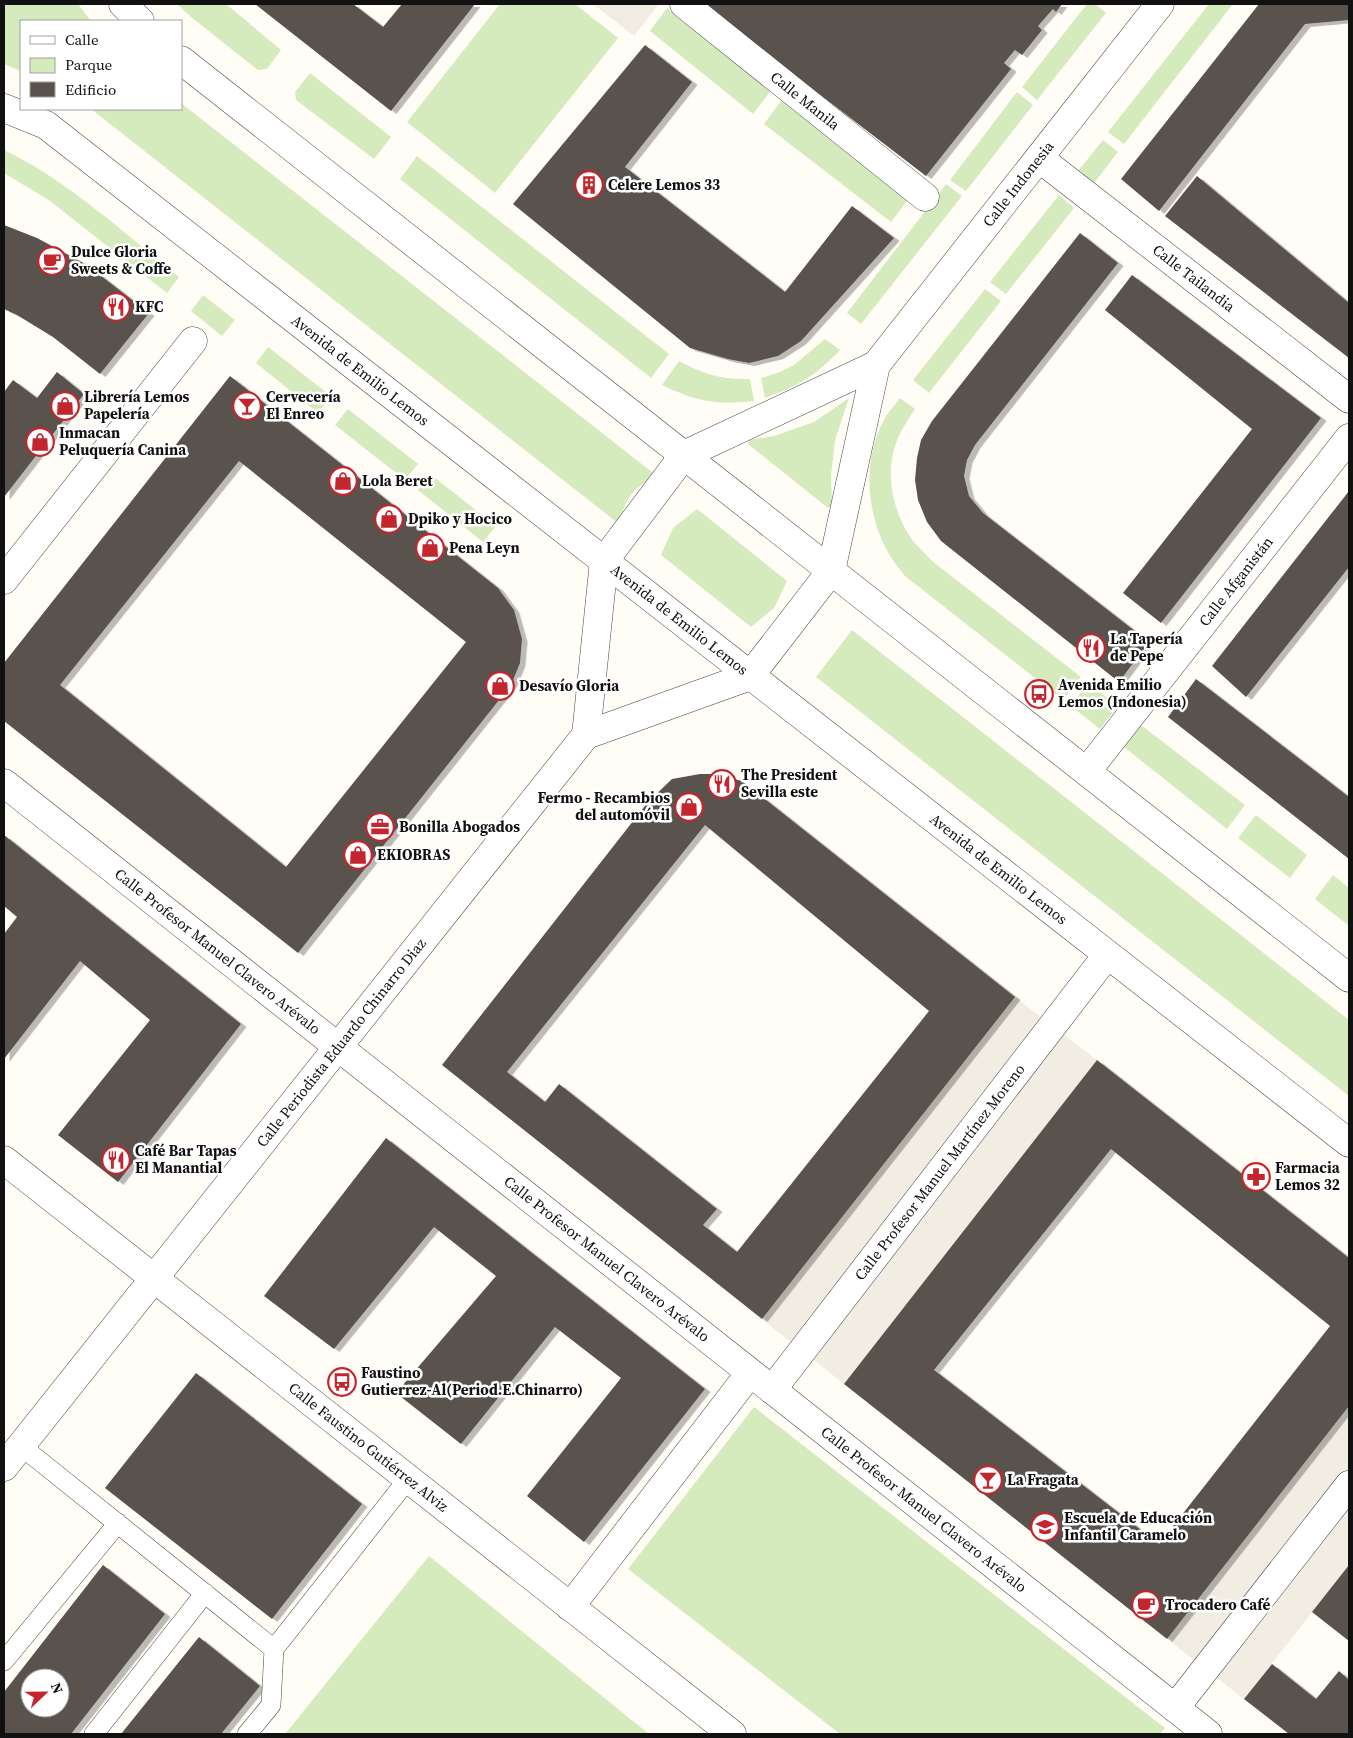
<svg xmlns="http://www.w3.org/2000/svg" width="1353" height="1738" font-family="'Source Serif 4',serif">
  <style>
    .green { fill: #d5ebbd }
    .plaza { fill: #f1ede2 }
    .building { fill: #5a524d; fill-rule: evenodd; filter: url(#shadow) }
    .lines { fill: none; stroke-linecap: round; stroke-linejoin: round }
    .service-casing { stroke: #444; stroke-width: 20 }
    .pedestrian-casing { stroke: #444; stroke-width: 29 }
    .minor-casing { stroke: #444; stroke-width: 29 }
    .tertiary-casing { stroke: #444; stroke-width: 29 }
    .service { stroke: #fff; stroke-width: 19 }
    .pedestrian { stroke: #fff; stroke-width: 28 }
    .minor { stroke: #fff; stroke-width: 28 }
    .tertiary { stroke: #fff; stroke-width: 28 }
    .labels { text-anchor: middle; stroke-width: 5; stroke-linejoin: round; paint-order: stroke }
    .street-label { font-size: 15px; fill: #111; stroke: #fff }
    .poi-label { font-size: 15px; font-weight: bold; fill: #111; stroke: #fff; text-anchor: start }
  </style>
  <defs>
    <filter id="shadow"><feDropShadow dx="5.5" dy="3" stdDeviation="0" flood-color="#0004"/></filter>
  </defs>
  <rect width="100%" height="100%" fill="#fffdf5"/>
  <path class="green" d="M4 4H78L91 21H21V71L4 64Z
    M177 4H226L281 50 267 69 258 70 191 17Z
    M500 4H575L618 38 495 193 407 122Z
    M1087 4H1095L1106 13 1037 100 1022 87Z
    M1209 4H1233L1124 144 1108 132Z
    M667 8 772 89 753 114 650 31Z
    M310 73 391 137 374 159 296 100 295 92Z
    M1017 92 1033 105 966 191 950 180Z
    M784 97 910 197 891 222 764 124Z
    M181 103 657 476C633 488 626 497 619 524L91 109H181Z
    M1103 140 1118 152 1094 183 1078 171Z
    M4 150C67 180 124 233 179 277L167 293 50 201 4 173Z
    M417 156 669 354 651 378 400 179Z
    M946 184 962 196 861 324 847 313Z
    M1059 195 1074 208 1006 294 990 282Z
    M985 289 1001 301 929 393 913 380Z
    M203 295 235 320 222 336 191 311Z
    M825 339 840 350C815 376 799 386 765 398L761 378 780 372 794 365Z
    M268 347 331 396 318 413 256 363Z
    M679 361C703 374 722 380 750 379L754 401C715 405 698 402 662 385Z
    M849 398 835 440 831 476 832 505 828 508 748 444 749 440 774 436 814 422Z
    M900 398 915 409C907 421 899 433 895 446 885 478 894 515 913 541 919 548 926 554 932 561L1081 677 1063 700 905 576C900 569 893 562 889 554 866 515 862 460 884 420 888 412 895 405 900 398Z
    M348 409 418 464 405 480 335 425Z
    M430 474 496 526 483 542 418 490Z
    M697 509 787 581 774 608 751 627 661 555 673 528Z
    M852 630 1349 1020V1096L816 677Z
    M1088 683 1118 706 1100 729 1071 706Z
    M1141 725 1245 805 1227 829 1124 747Z
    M1256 815 1307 855 1290 878 1238 838Z
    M1333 875 1349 888V926L1315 899Z
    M754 1407 1165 1728 1160 1734H840L628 1569Z
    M429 1556 649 1734H285Z"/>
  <path class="plaza" d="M593 4H659L634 36Z
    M1015 997 1097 1060 844 1384 762 1319Z
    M1349 1406V1565L1244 1699 1167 1639Z"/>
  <path class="building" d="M255 4H353L383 27 402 4H475L391 111Z
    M702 4H1062L1056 12 1053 9 1038 26 1042 30 1022 55 1015 50 1004 63 1011 69 926 176Z
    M1259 4H1349V20L1305 24 1159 211 1121 179Z
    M645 45 692 82 625 167 785 292 852 206 894 238 801 341 778 356 749 363 728 359 690 348 513 204Z
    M1197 176 1349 303V358L1165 216Z
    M4 225 37 238 87 265 149 313 100 374 53 337 17 315 4 309Z
    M1080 233 1118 263 975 445 967 460 964 476 969 496 983 513 1149 642 1119 682 941 541 927 522 918 500 915 480 917 458 921 440 932 421Z
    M1132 275 1321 418 1161 623 1123 593 1252 429 1105 310Z
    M57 372 84 394 4 497V392L13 380 37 398Z
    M230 376 498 588 514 610 522 639 520 663 511 685 298 953 4 721V663ZM239 461 466 642 286 867 60 685Z
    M1349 491V567L1246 697 1212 666Z
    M1196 679 1349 797V859L1168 717Z
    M700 774H714L742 781 1015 997 762 1319 442 1065 648 802 672 779ZM705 825 929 1011 737 1252 703 1225 717 1209 559 1084 545 1102 507 1072Z
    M4 835 241 1024 118 1182 58 1135 150 1020 80 961 4 1059V934L17 917 4 906Z
    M1097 1060 1349 1258V1406L1167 1639 844 1384ZM1111 1149 1330 1326 1159 1544 934 1370Z
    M386 1138 705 1389 584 1542 527 1496 621 1378 555 1327 461 1444 396 1393 496 1276 434 1227 334 1349 264 1296Z
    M196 1373 362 1504 272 1619 105 1488Z
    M103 1565 165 1614 71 1734H4V1692ZM30 1678H60V1708H30Z
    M1349 1565V1641L1312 1612Z
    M199 1637 260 1686 221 1734H121Z
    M1272 1664 1316 1699 1339 1671 1349 1680V1734H1289L1244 1699Z"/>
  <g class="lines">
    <defs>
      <path id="service" d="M21 1446 274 1649 408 1479
        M4 1661 118 1523
        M94 1734 205 1593
        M247 1734 271 1705 274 1649"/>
      <g id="pedestrian">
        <path id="s1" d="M684 4 925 197"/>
        <path id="s2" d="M1039 158 1349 399"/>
        <path d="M4 580 193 341"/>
        <path id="s3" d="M1087 771 1349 438"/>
        <path id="s4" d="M4 783 1208 1734"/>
        <path id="s5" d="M772 1390 1107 955"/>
        <path d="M570 1607 750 1373"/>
        <path d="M1175 1708 1349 1485"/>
      </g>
      <g id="minor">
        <path id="s6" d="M586 735 750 676 831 571 876 365 1160 4"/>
        <path d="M586 735 604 561 684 455 876 365"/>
        <path id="s7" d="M4 1160 732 1734"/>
        <path id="s8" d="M4 1467 586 735"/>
      </g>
      <g id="tertiary">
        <path d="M123 4 140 21"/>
        <path d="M181 60 1349 978"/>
        <path id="s9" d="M4 108 46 125 1349 1143"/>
      </g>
    </defs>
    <use href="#service" class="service-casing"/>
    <use href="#pedestrian" class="pedestrian-casing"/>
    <use href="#minor" class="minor-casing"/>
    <use href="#tertiary" class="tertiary-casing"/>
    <use href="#service" class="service"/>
    <use href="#pedestrian" class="pedestrian"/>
    <use href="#minor" class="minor"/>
    <use href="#tertiary" class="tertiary"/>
  </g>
  <defs>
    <symbol id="building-ring" viewBox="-11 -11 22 22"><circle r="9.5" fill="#fff" stroke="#c4262e" stroke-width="1.5"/><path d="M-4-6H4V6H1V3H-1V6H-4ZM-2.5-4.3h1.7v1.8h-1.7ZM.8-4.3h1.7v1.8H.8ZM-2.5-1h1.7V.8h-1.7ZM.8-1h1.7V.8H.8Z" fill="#c4262e"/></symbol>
    <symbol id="cafe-ring" viewBox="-11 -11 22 22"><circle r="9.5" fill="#fff" stroke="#c4262e" stroke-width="1.5"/><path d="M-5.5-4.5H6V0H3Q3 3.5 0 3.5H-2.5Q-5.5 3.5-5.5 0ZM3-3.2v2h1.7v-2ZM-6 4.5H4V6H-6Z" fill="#c4262e"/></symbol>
    <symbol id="restaurant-ring" viewBox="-11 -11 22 22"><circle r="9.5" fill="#fff" stroke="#c4262e" stroke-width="1.5"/><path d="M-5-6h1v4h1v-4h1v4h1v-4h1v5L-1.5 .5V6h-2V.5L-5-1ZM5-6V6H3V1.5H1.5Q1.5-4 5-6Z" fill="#c4262e"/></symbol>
    <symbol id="shop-ring" viewBox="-11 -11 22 22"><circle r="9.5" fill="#fff" stroke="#c4262e" stroke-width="1.5"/><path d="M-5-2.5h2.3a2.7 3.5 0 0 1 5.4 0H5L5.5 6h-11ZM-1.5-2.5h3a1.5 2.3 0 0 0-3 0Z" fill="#c4262e"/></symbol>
    <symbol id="bar-ring" viewBox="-11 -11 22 22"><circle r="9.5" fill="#fff" stroke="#c4262e" stroke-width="1.5"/><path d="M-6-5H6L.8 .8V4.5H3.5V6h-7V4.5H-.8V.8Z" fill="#c4262e"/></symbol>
    <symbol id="bus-ring" viewBox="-11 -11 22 22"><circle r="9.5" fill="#fff" stroke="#c4262e" stroke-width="1.5"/><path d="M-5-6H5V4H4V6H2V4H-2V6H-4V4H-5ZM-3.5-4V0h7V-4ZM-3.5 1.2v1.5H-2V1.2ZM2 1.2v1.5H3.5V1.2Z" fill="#c4262e"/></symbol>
    <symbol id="office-ring" viewBox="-11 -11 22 22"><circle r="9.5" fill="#fff" stroke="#c4262e" stroke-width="1.5"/><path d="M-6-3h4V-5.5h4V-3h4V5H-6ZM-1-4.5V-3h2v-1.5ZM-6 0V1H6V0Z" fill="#c4262e"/></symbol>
    <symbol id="pharmacy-ring" viewBox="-11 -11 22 22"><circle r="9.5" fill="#fff" stroke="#c4262e" stroke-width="1.5"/><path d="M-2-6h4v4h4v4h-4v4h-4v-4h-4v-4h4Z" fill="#c4262e"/></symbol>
    <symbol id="school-ring" viewBox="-11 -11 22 22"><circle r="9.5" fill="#fff" stroke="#c4262e" stroke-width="1.5"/><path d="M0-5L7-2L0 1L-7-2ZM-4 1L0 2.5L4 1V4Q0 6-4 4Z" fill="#c4262e"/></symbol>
  </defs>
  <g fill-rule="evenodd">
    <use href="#building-ring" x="573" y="169" width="32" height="32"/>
    <use href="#cafe-ring" x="36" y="245" width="32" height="32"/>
    <use href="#restaurant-ring" x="100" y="291" width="32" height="32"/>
    <use href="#shop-ring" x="49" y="390" width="32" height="32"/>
    <use href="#bar-ring" x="231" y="390" width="32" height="32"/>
    <use href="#shop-ring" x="24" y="426" width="32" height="32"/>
    <use href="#shop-ring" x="327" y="465" width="32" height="32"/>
    <use href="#shop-ring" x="373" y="503" width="32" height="32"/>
    <use href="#shop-ring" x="414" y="532" width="32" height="32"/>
    <use href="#restaurant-ring" x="1075" y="632" width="32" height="32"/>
    <use href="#shop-ring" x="484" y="670" width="32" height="32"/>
    <use href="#bus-ring" x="1023" y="678" width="32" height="32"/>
    <use href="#restaurant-ring" x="706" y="768" width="32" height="32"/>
    <use href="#shop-ring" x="673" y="791" width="32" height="32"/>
    <use href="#office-ring" x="364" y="811" width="32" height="32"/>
    <use href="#shop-ring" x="342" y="839" width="32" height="32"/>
    <use href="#restaurant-ring" x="100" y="1144" width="32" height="32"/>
    <use href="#pharmacy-ring" x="1240" y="1161" width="32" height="32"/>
    <use href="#bus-ring" x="326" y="1366" width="32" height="32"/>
    <use href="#bar-ring" x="972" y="1464" width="32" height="32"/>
    <use href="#school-ring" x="1029" y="1511" width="32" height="32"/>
    <use href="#cafe-ring" x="1130" y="1589" width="32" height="32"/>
  </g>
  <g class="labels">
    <g class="street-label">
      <text dy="5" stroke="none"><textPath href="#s1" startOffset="155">Calle Manila</textPath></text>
      <text dy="5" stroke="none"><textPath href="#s6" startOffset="748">Calle Indonesia</textPath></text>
      <text dy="5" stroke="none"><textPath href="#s2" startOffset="196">Calle Tailandia</textPath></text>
      <text dy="5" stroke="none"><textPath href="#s9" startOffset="444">Avenida de Emilio Lemos</textPath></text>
      <text dy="5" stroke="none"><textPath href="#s3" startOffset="241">Calle Afganistán</textPath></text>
      <text dy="5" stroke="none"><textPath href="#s9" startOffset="849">Avenida de Emilio Lemos</textPath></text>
      <text dy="5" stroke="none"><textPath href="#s9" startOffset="1254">Avenida de Emilio Lemos</textPath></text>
      <text dy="5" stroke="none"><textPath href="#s4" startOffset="272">Calle Profesor Manuel Clavero Arévalo</textPath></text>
      <text dy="5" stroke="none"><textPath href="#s8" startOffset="542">Calle Periodista Eduardo Chinarro Diaz</textPath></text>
      <text dy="5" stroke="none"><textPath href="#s5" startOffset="275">Calle Profesor Manuel Martínez Moreno</textPath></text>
      <text dy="5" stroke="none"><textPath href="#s4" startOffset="768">Calle Profesor Manuel Clavero Arévalo</textPath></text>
      <text dy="5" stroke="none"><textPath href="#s7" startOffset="464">Calle Faustino Gutiérrez Alviz</textPath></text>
      <text dy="5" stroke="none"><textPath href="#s4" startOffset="1172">Calle Profesor Manuel Clavero Arévalo</textPath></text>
    </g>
    <g class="poi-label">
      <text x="608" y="190">Celere Lemos 33</text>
      <text x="71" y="257">Dulce Gloria<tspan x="71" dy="17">Sweets &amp; Coffe</tspan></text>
      <text x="135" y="312">KFC</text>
      <text x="84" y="402">Librería Lemos<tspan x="84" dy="17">Papelería</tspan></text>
      <text x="266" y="402">Cervecería<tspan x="266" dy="17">El Enreo</tspan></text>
      <text x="59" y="438">Inmacan<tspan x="59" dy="17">Peluquería Canina</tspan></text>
      <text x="362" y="486">Lola Beret</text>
      <text x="408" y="524">Dpiko y Hocico</text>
      <text x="449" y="553">Pena Leyn</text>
      <text x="1110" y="644">La Tapería<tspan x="1110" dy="17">de Pepe</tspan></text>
      <text x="1058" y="690">Avenida Emilio<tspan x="1058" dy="17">Lemos (Indonesia)</tspan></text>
      <text x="519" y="691">Desavío Gloria</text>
      <text x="741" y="780">The President<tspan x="741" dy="17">Sevilla este</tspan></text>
      <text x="670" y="803" text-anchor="end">Fermo - Recambios<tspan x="670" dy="17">del automóvil</tspan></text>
      <text x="399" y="832">Bonilla Abogados</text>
      <text x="377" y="860">EKIOBRAS</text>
      <text x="135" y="1156">Café Bar Tapas<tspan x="135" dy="17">El Manantial</tspan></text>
      <text x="1275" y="1173">Farmacia<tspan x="1275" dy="17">Lemos 32</tspan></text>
      <text x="361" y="1378">Faustino<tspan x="361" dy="17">Gutierrez-Al(Period.E.Chinarro)</tspan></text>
      <text x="1007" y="1485">La Fragata</text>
      <text x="1064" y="1523">Escuela de Educación<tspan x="1064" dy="17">Infantil Caramelo</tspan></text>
      <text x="1165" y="1610">Trocadero Café</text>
    </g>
  </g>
  <rect width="1353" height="1738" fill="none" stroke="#111111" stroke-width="10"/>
  <rect x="20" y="20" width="162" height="90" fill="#ffffff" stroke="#a0a0a0"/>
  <rect x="30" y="36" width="25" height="8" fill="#ffffff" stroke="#a0a0a0"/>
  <text x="65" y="45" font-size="15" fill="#111111">Calle</text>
  <rect x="30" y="58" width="25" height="15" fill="#d5ebbd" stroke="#a0a0a0"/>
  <text x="65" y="70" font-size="15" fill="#111111">Parque</text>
  <rect x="30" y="82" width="25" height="15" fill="#5a524d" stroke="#a0a0a0"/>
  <text x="65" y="95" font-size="15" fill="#111111">Edificio</text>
  <g transform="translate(45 1693) rotate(68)"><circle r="24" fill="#ffffff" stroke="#a0a0a0"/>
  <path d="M0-4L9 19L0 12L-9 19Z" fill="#c4262e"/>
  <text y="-8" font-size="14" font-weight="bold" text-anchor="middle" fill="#111111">N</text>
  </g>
</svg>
